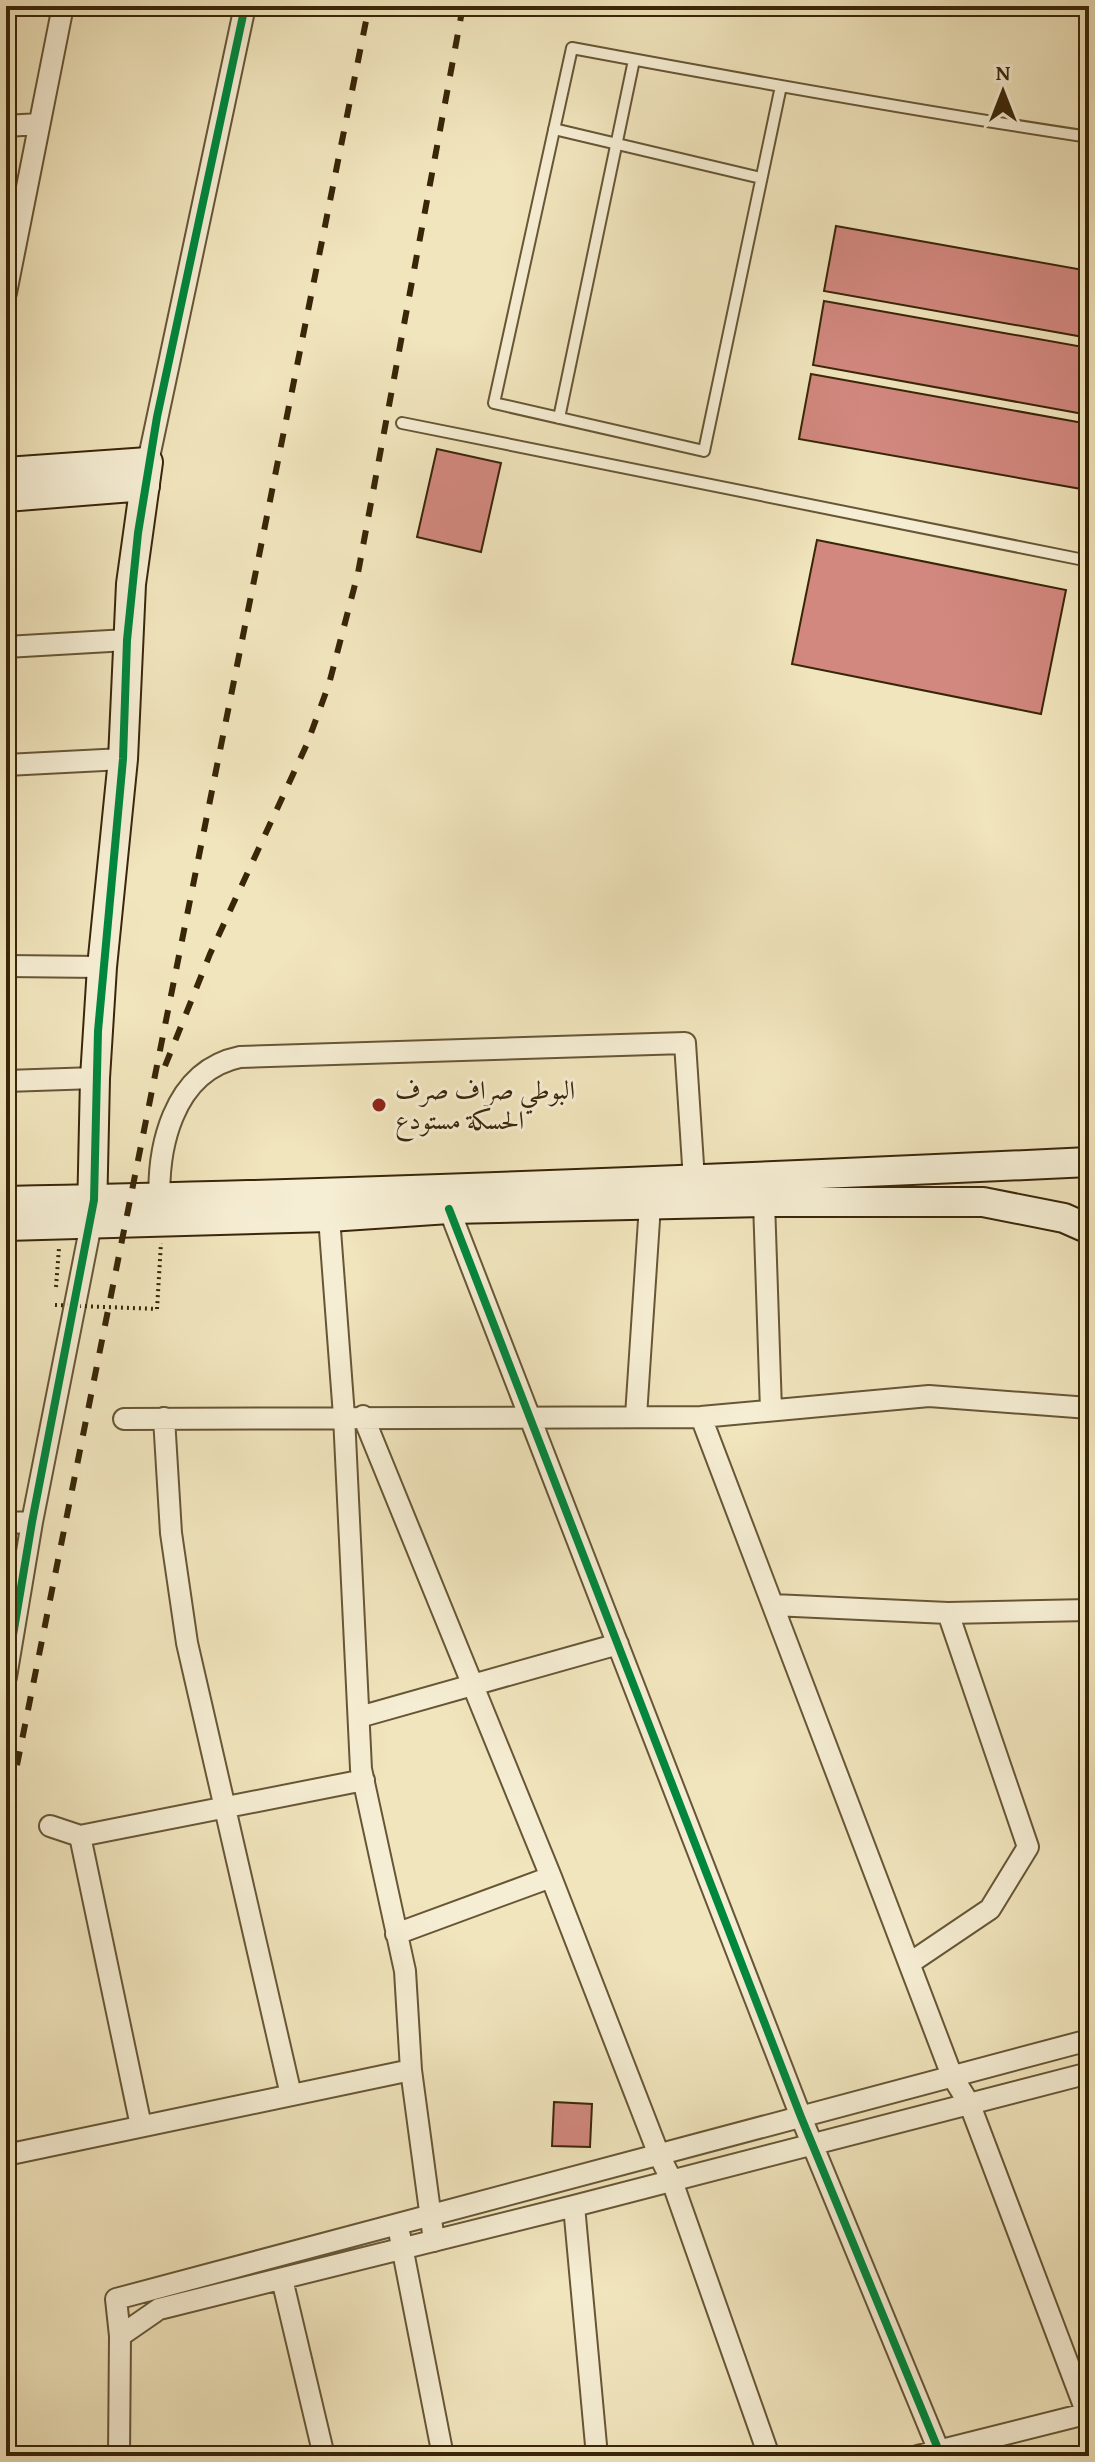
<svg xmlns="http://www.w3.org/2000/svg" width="1095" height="2462" font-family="'Gentium Book Plus',Amiri,serif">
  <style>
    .building { fill: #d2887f; stroke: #392608; stroke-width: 2 }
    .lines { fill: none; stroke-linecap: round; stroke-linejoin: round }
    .lane-casing { stroke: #675635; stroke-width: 14 }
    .street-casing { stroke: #675635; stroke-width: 24 }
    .secondary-casing { stroke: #392608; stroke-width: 32 }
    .path { stroke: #392608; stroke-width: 4; stroke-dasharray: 2 4; stroke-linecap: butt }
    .lane { stroke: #f6eed4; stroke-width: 10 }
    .street { stroke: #f6eed4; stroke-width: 20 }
    .secondary { stroke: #f6eed4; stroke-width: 28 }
    .rail { stroke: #392608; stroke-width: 6; stroke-dasharray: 14 14; stroke-linecap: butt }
    .path-bridge { stroke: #392608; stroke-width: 4; stroke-dasharray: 2 4; stroke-linecap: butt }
    .cycleway-casing { stroke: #f6eed4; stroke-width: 13 }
    .cycleway { stroke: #00873e; stroke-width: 8 }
    .poi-dot { fill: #8f2418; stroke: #f6eed4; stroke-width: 3 }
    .labels { text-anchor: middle; stroke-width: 6; stroke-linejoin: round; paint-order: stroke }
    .poi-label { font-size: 26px; fill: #392608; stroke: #f6eed4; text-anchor: start }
  </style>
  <rect width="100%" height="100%" fill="#f1e5bd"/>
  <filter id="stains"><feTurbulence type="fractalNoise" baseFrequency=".0025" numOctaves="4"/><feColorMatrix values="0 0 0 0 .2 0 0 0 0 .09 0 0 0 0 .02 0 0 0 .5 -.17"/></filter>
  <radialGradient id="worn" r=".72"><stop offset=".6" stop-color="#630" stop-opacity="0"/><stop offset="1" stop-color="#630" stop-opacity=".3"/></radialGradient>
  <path class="building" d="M836 226 1089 271V338L824 291Z
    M824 301 1089 348V415L813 365Z
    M811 374 1089 424 1087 490 799 439Z
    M437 449 501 463 481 552 417 537Z
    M817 540 1066 590 1041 714 792 664Z
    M554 2102 592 2104 590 2147 552 2146Z"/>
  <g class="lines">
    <defs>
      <path id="lane" d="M781 86 704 451 494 403 572 48C744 80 916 111 1089 137
        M554 129 761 178
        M559 418 634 60
        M402 423 1089 561"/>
      <path id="street" d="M6 126 39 124
        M6 293 63 6
        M148 462 245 6
        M6 647 127 640
        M6 765 123 759
        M6 966 102 967
        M6 1081 95 1078
        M764 1202 771 1410
        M160 1209C156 1150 172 1071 240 1057L685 1043 694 1180
        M449 1209 801 2117 941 2456
        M329 1217 344 1416 361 1769 405 1971 411 2070 434 2241
        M363 1416 551 1877 659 2155 672 2181 769 2456
        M636 1416 650 1205
        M701 1417 952 2076 970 2105 1089 2419
        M164 1418 171 1533 187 1643 291 2095
        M124 1419 701 1417 929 1396 1089 1408
        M6 1523 32 1522
        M773 1605 948 1613 1089 1610
        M6 1677 32 1522 91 1224
        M359 1717 618 1644
        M50 1826 80 1836 364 1780
        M80 1836 141 2126
        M396 1934 551 1877
        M910 1963 990 1909 1028 1847 948 1613
        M6 2155 411 2070
        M574 2206 597 2456
        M400 2236 443 2456
        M282 2279 324 2456
        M120 2336 159 2309 574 2206 1089 2073
        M119 2456 120 2336 116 2299 1089 2040
        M918 2456 1089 2413"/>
      <path id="secondary" d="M6 472 148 462 131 584 123 759 102 967 95 1078 92 1215
        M6 497 145 486
        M6 1201C367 1194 728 1179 1089 1162
        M6 1226 329 1217 449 1209 764 1202H983L1064 1218 1089 1229"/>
    </defs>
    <use href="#lane" class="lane-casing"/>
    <use href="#street" class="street-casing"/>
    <use href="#secondary" class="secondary-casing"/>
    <path class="path" d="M56 1287 59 1248
      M157 1309 161 1243"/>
    <use href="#lane" class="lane"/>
    <use href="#street" class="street"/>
    <use href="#secondary" class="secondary"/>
    <path class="rail" d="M165 1066 210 954 307 744 329 684 358 573 463 6
      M6 1820 369 6"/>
    <path class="path-bridge" d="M55 1305 157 1309"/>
    <defs>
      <path id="cycleway" d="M449 1209 801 2117 941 2456
        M6 1677 32 1522 94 1200 98 1031 123 759 127 640 138 533 157 417 245 6"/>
    </defs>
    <use href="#cycleway" class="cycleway-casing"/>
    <use href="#cycleway" class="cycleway"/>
  </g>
  <circle class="poi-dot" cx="379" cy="1105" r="8"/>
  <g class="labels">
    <g class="poi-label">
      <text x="395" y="1099">البوطي صراف صرف<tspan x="395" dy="30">الحسكة مستودع</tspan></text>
    </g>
  </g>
  <rect width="1095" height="2462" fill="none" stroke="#f1e5bd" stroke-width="32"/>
  <rect x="8" y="8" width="1079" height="2446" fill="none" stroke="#392608" stroke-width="4"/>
  <rect x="16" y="16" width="1063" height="2430" fill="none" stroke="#392608" stroke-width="2"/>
  <g transform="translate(1003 92)" stroke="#f6eed4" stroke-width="6" paint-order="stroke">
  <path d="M0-6L14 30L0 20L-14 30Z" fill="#392608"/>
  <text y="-12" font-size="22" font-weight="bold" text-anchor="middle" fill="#392608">N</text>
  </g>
  <rect width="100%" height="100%" filter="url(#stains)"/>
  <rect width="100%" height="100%" fill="url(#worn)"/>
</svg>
